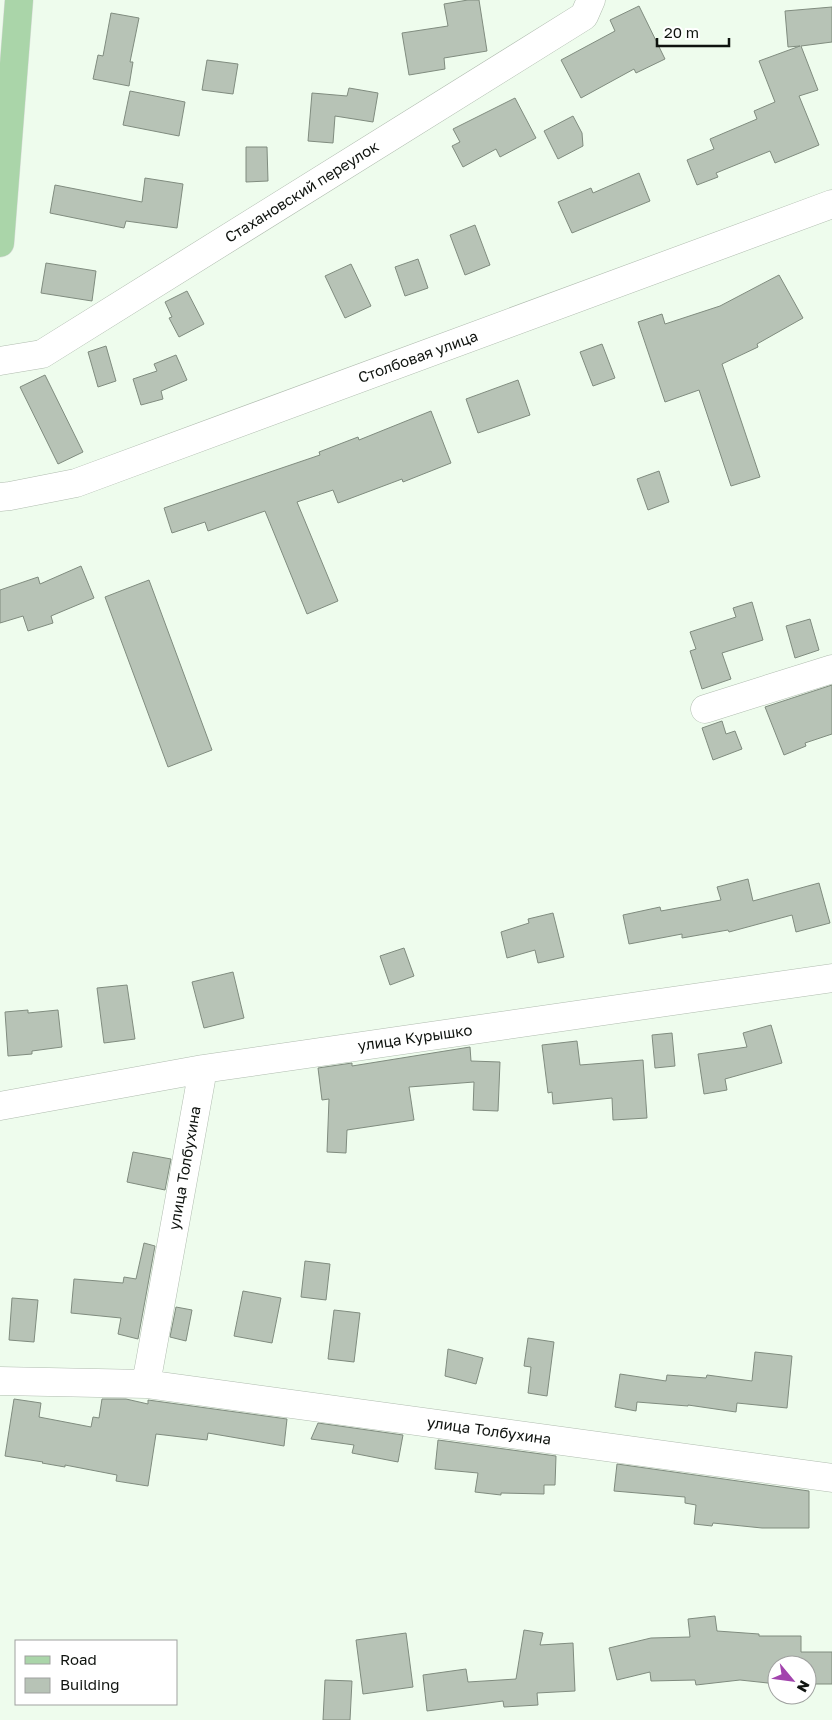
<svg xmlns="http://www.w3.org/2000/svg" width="832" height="1720" font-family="'Golos Text',sans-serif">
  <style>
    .building { fill: #b7c3b6; stroke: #808c7f }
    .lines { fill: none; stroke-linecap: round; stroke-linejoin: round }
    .minor-casing { stroke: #b0bcaf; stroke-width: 29 }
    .major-casing { stroke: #dddedd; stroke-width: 29 }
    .minor { stroke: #fff; stroke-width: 28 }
    .major { stroke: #aad5a9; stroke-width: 28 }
    .labels { text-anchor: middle; stroke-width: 4.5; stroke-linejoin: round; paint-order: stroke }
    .street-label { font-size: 15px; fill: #0f130f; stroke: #fff }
  </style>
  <rect width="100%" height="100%" fill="#eefced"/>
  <path class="building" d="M468 0H479L487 51 444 58 445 69 409 75 402 33 448 26 444 4Z
    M639 6 665 59 636 73 634 69 581 98 561 60 615 31 610 20Z
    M832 7V42L801 46 818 90 799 96 819 145 775 163 770 151 716 173 718 177 697 185 687 160 714 149 710 139 757 119 754 111 775 102 759 61 800 46 788 47 785 11Z
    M111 13 139 18 130 62H133L129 86 93 79 98 55 103 56Z
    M207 60 238 64 233 94 202 90Z
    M349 88 378 93 373 122 335 116 333 143 308 141 312 93 347 96Z
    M130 91 185 102 179 136 123 125Z
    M515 98 536 138 500 157 496 149 463 167 452 146 460 142 453 129Z
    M573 116 582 133 583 146 558 159 544 131Z
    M246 147H267L268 181 246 182Z
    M639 173 650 201 572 233 558 202 591 188 593 193Z
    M145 178 183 184 177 228 126 221 124 228 50 213 55 185 142 202Z
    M475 225 490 265 465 275 450 235Z
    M418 259 428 288 405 296 395 267Z
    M46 263 96 271 92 301 41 293Z
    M351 264 371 306 345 318 325 276Z
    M779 275 803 318 757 344 758 347 722 364 760 477 731 486 699 390 665 402 638 322 662 314 665 324 720 306Z
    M187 291 204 324 179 337 169 318 172 317 165 302Z
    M602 344 615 378 593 386 580 352Z
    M106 346 116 381 98 387 88 352Z
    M176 355 187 380 161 391 163 399 141 405 133 379 157 371 154 364Z
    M45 375 83 452 58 464 20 387Z
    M518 380 530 415 478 433 466 399Z
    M431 411 451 463 403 482 402 479 338 503 333 490 297 502 338 601 307 614 265 511 208 531 205 522 172 533 164 508 320 455 319 452 358 437 359 440Z
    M659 471 669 502 648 510 637 479Z
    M81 566 94 598 51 616 53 623 28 631 23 616 0 623V590L38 577 40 584Z
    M149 580 212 750 168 767 105 597Z
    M752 602 763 640 722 653 731 679 702 689 690 651 696 649 690 632 736 617 733 608Z
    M810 619 819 650 795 658 786 626Z
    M832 685V734L805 743 806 746 784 755 765 707Z
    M722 721 726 734 735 731 742 749 713 760 702 728Z
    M748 879 753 901 819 883 830 923 796 932 792 915 729 932 728 930 682 938V934L629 944 623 915 660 907 661 911 721 900 717 887Z
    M553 913 564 957 538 963 535 950 507 958 501 932 529 923 528 919Z
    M404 948 414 976 390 985 380 956Z
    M233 972 244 1018 204 1028 192 982Z
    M127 985 135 1039 104 1043 97 988Z
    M28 1010V1013L58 1010 62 1047 32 1051V1054L8 1056 5 1012Z
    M771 1025 782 1063 725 1079 727 1090 704 1094 698 1054 747 1047 743 1033Z
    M672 1033 675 1066 655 1068 652 1035Z
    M577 1041 580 1065 643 1060 647 1118 613 1120 612 1098 553 1104 552 1092 548 1093 542 1045Z
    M470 1047 471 1061 500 1062 498 1111 473 1110 474 1082 409 1087 414 1120 347 1130 346 1153 327 1152 329 1099 322 1100 318 1068 352 1063V1066Z
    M133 1152 171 1159 165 1190 127 1182Z
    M144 1243 155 1246 138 1339 118 1334 121 1318 71 1313 74 1279 123 1283 124 1277 136 1279Z
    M305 1261 330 1264 326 1300 301 1297Z
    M243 1291 281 1298 272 1343 234 1336Z
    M12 1298 38 1300 34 1342 9 1340Z
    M176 1307 192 1310 186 1341 170 1337Z
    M334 1310 360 1313 354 1362 328 1359Z
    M528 1338 554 1342 547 1396 528 1393 531 1367 524 1366Z
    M448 1349 483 1358 476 1384 445 1376Z
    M755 1352 792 1356 787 1408 737 1403 736 1412 688 1405V1406L637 1402 636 1411 615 1407 620 1374 666 1381 667 1375 706 1378 707 1375 752 1381Z
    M14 1399 41 1403 39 1417 91 1427 93 1417 99 1418 102 1399H126L148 1404V1400L287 1419 284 1446 208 1433 207 1440 156 1434 148 1486 116 1481 117 1475 65 1465V1467L42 1463 43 1462 5 1456Z
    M318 1423 403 1435 398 1462 352 1453 354 1445 311 1439Z
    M438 1440 556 1456 555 1485H544V1494L501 1493V1495L475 1492 478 1473 435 1469Z
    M617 1464 809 1491V1528H762L713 1523 712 1526 694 1524 696 1505 685 1503V1497L614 1491Z
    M715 1616 717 1631 759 1634V1636H801V1652H832V1684H807V1665H777V1684L740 1680 696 1685 695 1680 651 1681 650 1672 617 1680 609 1648 651 1638 690 1637 688 1619Z
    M524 1630 543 1633 540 1645 573 1643 575 1691 537 1693 538 1705 504 1707 503 1701 427 1711 423 1675 466 1669 468 1682 516 1679Z
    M406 1633 413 1687 363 1694 356 1640Z
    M325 1680 352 1681 350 1720H323Z"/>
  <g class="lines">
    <defs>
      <path id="minor" d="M0 361 42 354 584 16 591 0
        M0 497 10 496 76 483 832 204
        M705 709 832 669
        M0 1106 203 1069 832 978
        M0 1381 146 1384 832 1478
        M146 1384 203 1069"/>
      <path id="major" d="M0 243 19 0"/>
    </defs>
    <use href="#minor" class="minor-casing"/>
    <use href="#major" class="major-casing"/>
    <use href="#minor" class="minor"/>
    <use href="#major" class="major"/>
  </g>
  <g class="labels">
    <g class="street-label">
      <text transform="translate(302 192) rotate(-32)" y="5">Стахановский переулок</text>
      <text transform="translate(418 357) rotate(-20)" y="5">Столбовая улица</text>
      <text transform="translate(415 1038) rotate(-8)" y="5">улица Курышко</text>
      <text transform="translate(185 1168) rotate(-80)" y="5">улица Толбухина</text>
      <text transform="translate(489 1431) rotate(8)" y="5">улица Толбухина</text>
    </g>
  </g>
  <rect x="15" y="1640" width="162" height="65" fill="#ffffff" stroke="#9fa19f"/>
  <rect x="25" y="1656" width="25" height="8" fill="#aad5a9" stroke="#9fa19f"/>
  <text x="60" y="1665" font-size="15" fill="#0f130f">Road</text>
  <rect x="25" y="1678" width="25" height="15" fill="#b7c3b6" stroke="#9fa19f"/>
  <text x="60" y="1690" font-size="15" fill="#0f130f">Building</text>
  <g transform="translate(792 1680) rotate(119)"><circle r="24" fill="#ffffff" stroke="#9fa19f"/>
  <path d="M0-4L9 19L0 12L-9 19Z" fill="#a244ad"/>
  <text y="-8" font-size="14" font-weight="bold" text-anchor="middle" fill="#0f130f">N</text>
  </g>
  <path d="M657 38v8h72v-8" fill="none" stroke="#0f130f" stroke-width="2.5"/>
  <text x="664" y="38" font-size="15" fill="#0f130f" stroke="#ffffff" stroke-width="4" paint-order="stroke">20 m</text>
</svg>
